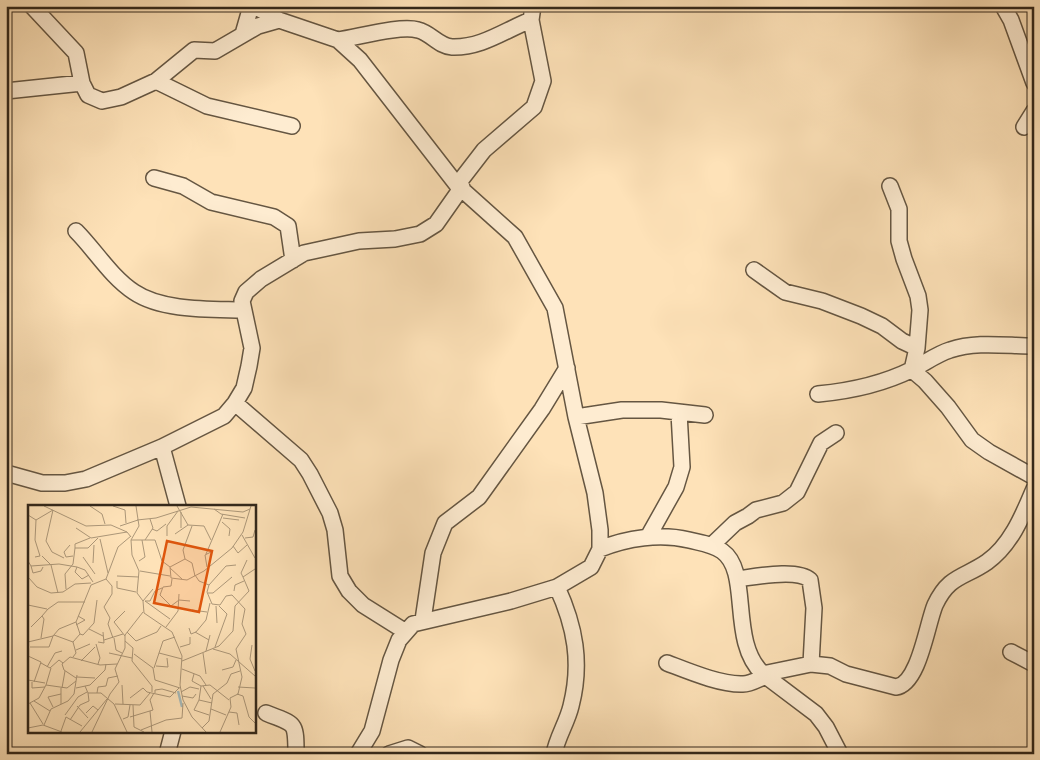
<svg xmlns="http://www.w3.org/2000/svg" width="1040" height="760" font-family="'Old Standard TT',serif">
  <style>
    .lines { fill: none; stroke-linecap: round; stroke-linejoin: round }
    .minor-casing { stroke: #655642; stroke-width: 18 }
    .minor { stroke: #feecd1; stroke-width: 15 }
    .inset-river { fill: none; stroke: #a6baba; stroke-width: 2.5 }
    .inset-road { fill: none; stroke: #ac9779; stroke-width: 1 }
    .view { fill: #df560d; fill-opacity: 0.15; stroke: #df560d; stroke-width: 2.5 }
    .inset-edge { fill: none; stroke: #32271a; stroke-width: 2.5 }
  </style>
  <rect width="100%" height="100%" fill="#fee2b8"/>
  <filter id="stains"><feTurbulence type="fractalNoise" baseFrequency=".004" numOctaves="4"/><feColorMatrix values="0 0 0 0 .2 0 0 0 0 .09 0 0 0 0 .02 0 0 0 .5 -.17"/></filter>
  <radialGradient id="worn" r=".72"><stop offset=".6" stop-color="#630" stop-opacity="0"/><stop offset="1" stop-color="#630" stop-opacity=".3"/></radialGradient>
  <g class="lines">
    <defs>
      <path id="minor" d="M32 6 76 53 82 83 88 95 102 101 121 97 156 81 194 50 215 51 258 26 279 20
        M254 6 279 20 338 40 360 60 457 185 515 237 555 308 576 417 595 493 600 530V549L591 567 557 587 511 601 413 624 399 640 391 660 372 731 358 754
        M1003 6 1011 20 1034 83
        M243 34 251 6
        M338 40C359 37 400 25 418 30 431 33 438 46 452 47 482 48 505 30 531 20
        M156 81 207 106 292 126
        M6 91 82 83
        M1024 127 1034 111
        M154 178 183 186 211 202 274 217 288 226 293 260
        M457 185 484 150 534 107 543 81 531 20 533 6
        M890 186 899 209V241L904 259 918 296 920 310 917 348 912 370 925 381 948 407 972 440 989 452 1034 477
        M76 231C95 250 111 277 134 292 162 311 210 309 242 310
        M754 270 785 292 822 301 861 316 882 326 902 341 917 348
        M818 394C851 391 883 384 913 369 925 363 937 354 950 350 977 341 1006 346 1034 346
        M235 403 301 460 310 474 330 513 335 530 340 576 349 591 363 605 406 632
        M576 417 622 410H661L705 415
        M162 447 178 506
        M6 473 42 483H65L86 479 162 447 224 416 235 403 244 388 249 366 252 348 242 301 246 292 261 279 304 253 359 241 395 239 420 234 436 224 462 187
        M648 537 676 487 682 467 679 413
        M712 545 735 523 748 516 756 510 783 503 797 492 821 443 836 433
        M600 549C627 538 660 533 689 540 701 543 712 544 722 551 752 572 728 641 763 674L811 664 830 666 846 674 896 687C919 684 927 624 935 605 949 575 964 578 987 562 1011 545 1023 515 1034 489
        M737 579C754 577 797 568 810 580L814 608 811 664
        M423 620 433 553 445 523 479 497 542 409 567 368
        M1011 652 1034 664
        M667 663C688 671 721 685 743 684 751 684 758 679 766 676
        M763 674 816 714 826 727 840 754
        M266 713C295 725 296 720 296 754
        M167 754 173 731
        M389 754 408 748 420 754
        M554 754C557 737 567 723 571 706 582 663 575 626 557 587"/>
    </defs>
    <use href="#minor" class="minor-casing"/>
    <use href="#minor" class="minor"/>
  </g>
  <g transform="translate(28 505)">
    <rect width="228" height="228" fill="#fee2b8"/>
    <path class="inset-river" d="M150 186 154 202"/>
    <path class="inset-road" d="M16 1 58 21 83 20 99 27M62 1 74 9 77 19M85 1 97 5 98 18M108 1 111 21 103 35 104 50 111 66 109 88 115 96 116 108 144 127 154 151 152 180 155 195 164 212 178 227M149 1 160 20 176 21 183 35M186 4 193 9 217 13M25 5 18 36 24 47 36 53M153 7V23M0 10 8 15 7 35 12 51 7 52M195 13 211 15M8 15 25 5M109 15 128 13 163 2 215 7 222 4M194 17 202 24 201 31M92 21 110 15M164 21 155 45 157 54 164 58 167 71M48 23 63 33 99 27 103 32M124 24 129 26 138 19M147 29 160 20M214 30 227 53M139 31V21L150 6M217 33 225 32 227 25M72 34 80 68M103 35H127L134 56 142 62 143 73 159 75 176 66 204 43 215 27 223 1M117 35 125 23 122 14M42 40 36 47 38 52 45 51M205 41 210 48 219 40M47 43V39L62 33M178 49 195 9M14 51 23 60 30 88M55 52 67 69M0 56 3 61 31 59 49 62 57 65 65 77M111 56 117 52 114 35M65 58 66 40M3 61 5 68 13 66 15 62M49 62 47 67 54 74 61 70M142 62 157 54M179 62 177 50 185 46M142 63 154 74M112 66 142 71M167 70 171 76 181 80 179 87 184 99 192 100 198 91 204 90 217 104 214 119 218 129 208 144 214 172 210 189 202 193 203 202 192 227M89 71 111 72M0 72 9 82 23 88 35 87 47 79 63 78M215 72 213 68 219 55M78 74 84 81V89L76 102 82 113 80 119 85 133M144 74 143 81 135 82 132 90 144 102M89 76V83L108 87M181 80 198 61 208 60M38 84 37 69 45 59 47 43H60L70 33M206 86 207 80 216 76M180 88H185L204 72M115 96 125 84M117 96 142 114M117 96H122L127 86 134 83M0 100 19 104M143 101 151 95 162 96M188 101 189 118M164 105 179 107M97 106 86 117 97 131M48 120 57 115 50 111M3 122 14 111M138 122 150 106 151 89M161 123 163 129 168 127 178 115 182 98M61 124 75 131M99 127 108 136 129 127 133 121M167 127 181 135M52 129 55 130 66 118 69 95M26 130 45 137M13 133 16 114 14 111 20 104 30 97H57M86 133 88 145 94 148M76 135 95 129M97 136 105 143 104 156 124 181V187M0 137 25 131 31 124 48 117 63 80 78 74 90 42 103 31M70 137 76 138 75 127M68 139 72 153 70 159M224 140 222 154 227 166M2 142H21L25 131M152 142 162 139V132M187 142 199 109 191 101M185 144 202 149 227 171M48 145 62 139M178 146 182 130M81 148 104 153M131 148 154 154M175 148 178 169M106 149 125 163 127 175 152 183M0 151 13 157 6 177M45 152 48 148 45 137 52 129 48 117M53 156 67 142M154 156 191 141 205 126 207 101 221 86 215 72 227 64M13 158 22 163 31 155 35 158M128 161 140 162 139 153M19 162 27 148 34 146M126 163 135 136 147 132M154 164 172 171 178 180M194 165 205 162 208 155M166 169 164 176 173 181 182 180 201 195M49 172 67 173M48 173 36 165 34 159 42 152 72 160 89 159M0 175 17 178M4 177V183L17 182M18 180 23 163M94 180 95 199M57 181 60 188H73L86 199 99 227M173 181 171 195 184 198M175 181 183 194M210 182 227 183M34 183 37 166M48 183 62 180 77 165 78 159M153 187 162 182 171 184M69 188 70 182 78 181 80 173 90 171M127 188V185L134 184 148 188M209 189 215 191 221 212 227 218M154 191 165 193 168 189M102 193 115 183 119 187 142 192 151 183M171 195 166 205 181 210M6 196 22 206M2 198 15 219M0 199 11 193 18 180 39 183 48 176M33 199V183M87 199 112 200 122 188M105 200 106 222 116 227M49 201 60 213M25 202 20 192 33 189M183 204 198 210M122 206 124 227M201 207 209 208 211 220M58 208 65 201 70 205M37 210 50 192 59 187M102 212 125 205 122 195 126 188M95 214 100 212 102 200M42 215 52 200 61 196 60 188M16 220 23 204 40 196 46 189 49 170M0 223 15 220 34 227M174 223 181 216 185 189 199 178 203 169 212 166M113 225 138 215 154 213 155 198M33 226 38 212 54 221M52 227 79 194M64 227 82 189 91 177 87 164 97 143V130L115 107"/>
    <path class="view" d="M139 36 184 46 171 107 126 98Z"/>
    <rect width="228" height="228" class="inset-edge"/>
  </g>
  <rect width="1040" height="760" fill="none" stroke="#fee2b8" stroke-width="25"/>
  <rect x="8" y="8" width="1025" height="745" fill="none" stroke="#32271a" stroke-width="2.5"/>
  <rect x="12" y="12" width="1015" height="735" fill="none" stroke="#32271a"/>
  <rect width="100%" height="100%" filter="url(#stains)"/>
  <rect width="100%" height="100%" fill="url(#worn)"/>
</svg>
